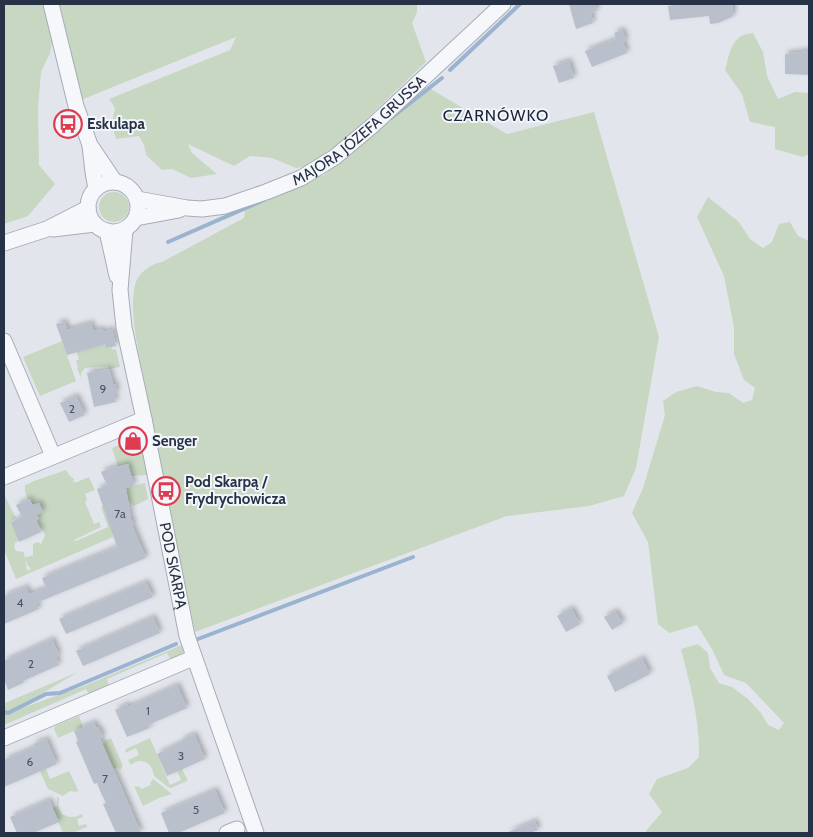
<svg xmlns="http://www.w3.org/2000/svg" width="813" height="837" font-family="Cabin,sans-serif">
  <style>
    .green { fill: #c7d7c2 }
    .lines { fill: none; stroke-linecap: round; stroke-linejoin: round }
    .stream { stroke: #9ab3d0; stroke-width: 4 }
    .building { fill: #b9bfcb; filter: url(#shadow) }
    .minor-casing { stroke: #a6acb7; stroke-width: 17 }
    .minor { stroke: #f6f7fa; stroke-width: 15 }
    .labels { text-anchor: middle; stroke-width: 4; stroke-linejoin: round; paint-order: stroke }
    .number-label { font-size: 12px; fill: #4c5568 }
    .poi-label { font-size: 15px; font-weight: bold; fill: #283247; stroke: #f2f5f9; text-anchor: start }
    .street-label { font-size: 15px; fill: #283247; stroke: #f2f5f9 }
    .neighbourhood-label { font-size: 16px; letter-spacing: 1px; fill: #1a2337; stroke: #f2f5f9 }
  </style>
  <defs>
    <filter id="shadow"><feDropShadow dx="3" dy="-3" stdDeviation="2.5" flood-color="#0004"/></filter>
  </defs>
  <rect width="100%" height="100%" fill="#e2e6ec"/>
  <path class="green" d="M4 4H45L53 36 50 53 41 72 38 108 39 165 55 184 28 216 4 224Z
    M60 4H417V12L412 23 426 62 333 151 307 166 296 168 272 158 250 156 234 166 188 144 192 153 217 174 191 178 172 169 162 170 146 155 144 145 139 136 116 139 112 124 115 108 109 99 230 50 236 37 81 100Z
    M753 33 763 52 767 76 778 99 795 92 809 93V154L803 157 775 149V127L750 122 742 94 725 70C730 53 731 34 753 33Z
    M429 88 507 134 594 112 659 337 636 468 624 496 589 506 507 516 195 632C178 551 161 471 146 390 141 362 128 313 135 285 138 273 150 264 162 262L244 218 245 210 324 175Z
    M99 207a15 15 0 1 1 30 0a15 15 0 1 1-30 0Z
    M708 197 739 222 750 239 763 248 772 242 779 224 790 222 798 236 809 241V389H807L809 390V833L645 832 662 812 649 794 657 779 688 768 699 757C700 720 690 685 681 649L698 644 708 653 710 668 719 683 732 687 748 699 761 713 768 725 779 730 784 723 746 683 724 675 712 649 697 625 669 633 658 624 648 542 632 513 643 488 665 415 663 401 676 392 697 386 716 392 729 393 743 403 752 400 755 388 744 380 734 354V327L724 276 697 217Z
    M62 341 76 381 40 396 23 357Z
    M104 343 106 348 111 347 113 350 116 349 120 367 109 369 108 366 85 368 81 373V378L77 368 78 367 76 361 79 359 76 351Z
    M124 443 137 449 141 446 147 475 131 476 128 464 118 467 112 448Z
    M66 470 70 476 74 479 73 482H77L89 477 95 490 85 494 87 500 85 502 94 524 99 522 101 527 74 540 76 541 108 527 101 507 106 505 113 537 16 579 4 550V494L16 518 11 522 19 540 15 543 14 547 16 551 24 552 27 571 31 569 29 566H28L25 559 26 556 28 557 33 555V544L38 542 41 544 45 535 43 530 42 531 37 520 39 519 30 499 28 500 25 492V485L31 483V482Z
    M145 483 148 499 134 506 129 502 125 488Z
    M184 644 185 648 182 655 170 659 167 653 107 679 109 686 90 696 86 689 4 725V700L5 703 78 672 11 712 84 686Z
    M79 716 83 727 58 738 54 729 55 726Z
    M111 738 123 766 120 770 118 767 113 769 102 744 105 743 104 741Z
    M150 738 170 785 181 780 177 771 182 769 187 779V781L171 788 168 787 154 776C153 763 141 756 131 765L128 760 139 755 136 748 125 753 126 749Z
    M46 769 50 779 69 771 78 790 77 792 70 791 63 796 48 789 40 771Z
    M153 779 172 794 159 798 143 806 134 786 140 787 141 789 151 785 150 783Z
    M57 797 59 798 58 805 62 814C69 818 75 818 82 814L83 817 77 819 79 826 86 824 87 827 72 833H63L52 808 57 806Z"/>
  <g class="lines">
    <path class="stream" d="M450 70 520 4
      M391 118 442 78
      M168 242 264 200
      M198 639 413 557
      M4 712 8 713 46 694 60 693 176 644"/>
  </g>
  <path class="building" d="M569 4H595L597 11 591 13 593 23 576 29Z
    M686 4H733V15L732 17 718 23 710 24 709 16 670 20 668 6Z
    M622 30 626 40 623 42 627 53 592 67 585 51 616 39 614 33Z
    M809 51V75L785 74V54Z
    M569 61 574 78 559 83 553 66Z
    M65 322 67 330 91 323 93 331 102 329 103 332 112 329 116 346 106 348 105 344 67 355 56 324Z
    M109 369 113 384H115L117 392 114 393 116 402 94 407 87 373Z
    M76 396 85 415 69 422 60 403Z
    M131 435 138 437 139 444 137 449 125 444 128 436Z
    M128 464 134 486 126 488 131 519 134 524 132 525 146 558 36 603 39 609 4 624V596L26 587 29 594 46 588 42 578 117 547 97 489 107 485 101 472 111 468Z
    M30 499 32 505 39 503 43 512 37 515 39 519 36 521 41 532 19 542 11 522 22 517 16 505Z
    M146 582 153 597 66 634 59 619Z
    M571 608 580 624 566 632 557 616Z
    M615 611 623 623 612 630 604 617Z
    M153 617 160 633 83 666 76 651Z
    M52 639 59 655 56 657 59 665 23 681V683L8 690 4 679V661Z
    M642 658 650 674 615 692 607 676Z
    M177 685 187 708 148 725 150 728 127 737 115 710 127 704 128 707Z
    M94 722 96 728 98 727 103 737 100 738 141 833H116L103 804 106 803 101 793 97 783 94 784 76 742 78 741 74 731Z
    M194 734 205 759 167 776 157 754 182 742 181 740Z
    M46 739 57 764 4 787V760L35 747 33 744Z
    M215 790 225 813 178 833H169L161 813Z
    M49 800 59 822 33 833H17L10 817Z
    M535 821 538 830 530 833H506Z"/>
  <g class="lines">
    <defs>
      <g id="minor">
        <path d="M51 4 76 106 90 145 115 182"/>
        <path d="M90 146 93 172 96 189"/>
        <circle cx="113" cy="207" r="25"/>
        <path id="s1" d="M137 199 187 208 202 209 225 206 266 192 301 178 335 157 372 126 503 4"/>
        <path d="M136 218 179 210"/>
        <path d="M53 229 95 224"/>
        <path id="s2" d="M125 230 120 290 124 327 144 419 187 636 256 833"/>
        <path d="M107 231 117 276"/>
        <path d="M4 243 47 229 88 208"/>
        <path d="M4 341 53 456"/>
        <path d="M4 477 144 419"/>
        <path d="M4 738 193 658"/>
        <path d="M227 833 237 829"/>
      </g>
    </defs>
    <use href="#minor" class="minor-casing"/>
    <use href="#minor" class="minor"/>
  </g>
  <defs>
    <symbol id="bus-ring" viewBox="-11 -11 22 22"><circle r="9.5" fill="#f2f5f9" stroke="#de3b50" stroke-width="1.5"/><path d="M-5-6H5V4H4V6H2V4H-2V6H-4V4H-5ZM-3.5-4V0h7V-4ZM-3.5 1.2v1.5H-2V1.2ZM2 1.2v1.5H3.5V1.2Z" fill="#de3b50"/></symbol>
    <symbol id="shop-ring" viewBox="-11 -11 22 22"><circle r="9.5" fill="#f2f5f9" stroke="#de3b50" stroke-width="1.5"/><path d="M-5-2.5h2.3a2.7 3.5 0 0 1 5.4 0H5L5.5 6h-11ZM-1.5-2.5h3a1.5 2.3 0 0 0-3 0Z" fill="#de3b50"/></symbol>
  </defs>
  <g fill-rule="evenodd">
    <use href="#bus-ring" x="52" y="108" width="32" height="32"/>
    <use href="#shop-ring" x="117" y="425" width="32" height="32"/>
    <use href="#bus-ring" x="150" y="475" width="32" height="32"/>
  </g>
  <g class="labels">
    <g class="number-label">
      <text x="103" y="393">9</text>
      <text x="72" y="413">2</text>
      <text x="120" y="518">7a</text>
      <text x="20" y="607">4</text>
      <text x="31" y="668">2</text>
      <text x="148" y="715">1</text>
      <text x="181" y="760">3</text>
      <text x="30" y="766">6</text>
      <text x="105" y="783">7</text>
      <text x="196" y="814">5</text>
    </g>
    <g class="poi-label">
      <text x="87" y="129">Eskulapa</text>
      <text x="152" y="446">Senger</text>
      <text x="185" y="487">Pod Skarpą /<tspan x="185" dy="17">Frydrychowicza</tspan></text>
    </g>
    <g class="street-label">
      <text dy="5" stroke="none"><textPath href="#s1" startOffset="245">MAJORA JÓZEFA GRUSSA</textPath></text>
      <text dy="5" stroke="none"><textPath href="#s2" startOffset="341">POD SKARPĄ</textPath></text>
    </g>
    <g class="neighbourhood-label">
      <text x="496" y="121">CZARNÓWKO</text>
    </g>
  </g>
  <rect width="813" height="837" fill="none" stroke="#283247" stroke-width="10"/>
</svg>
